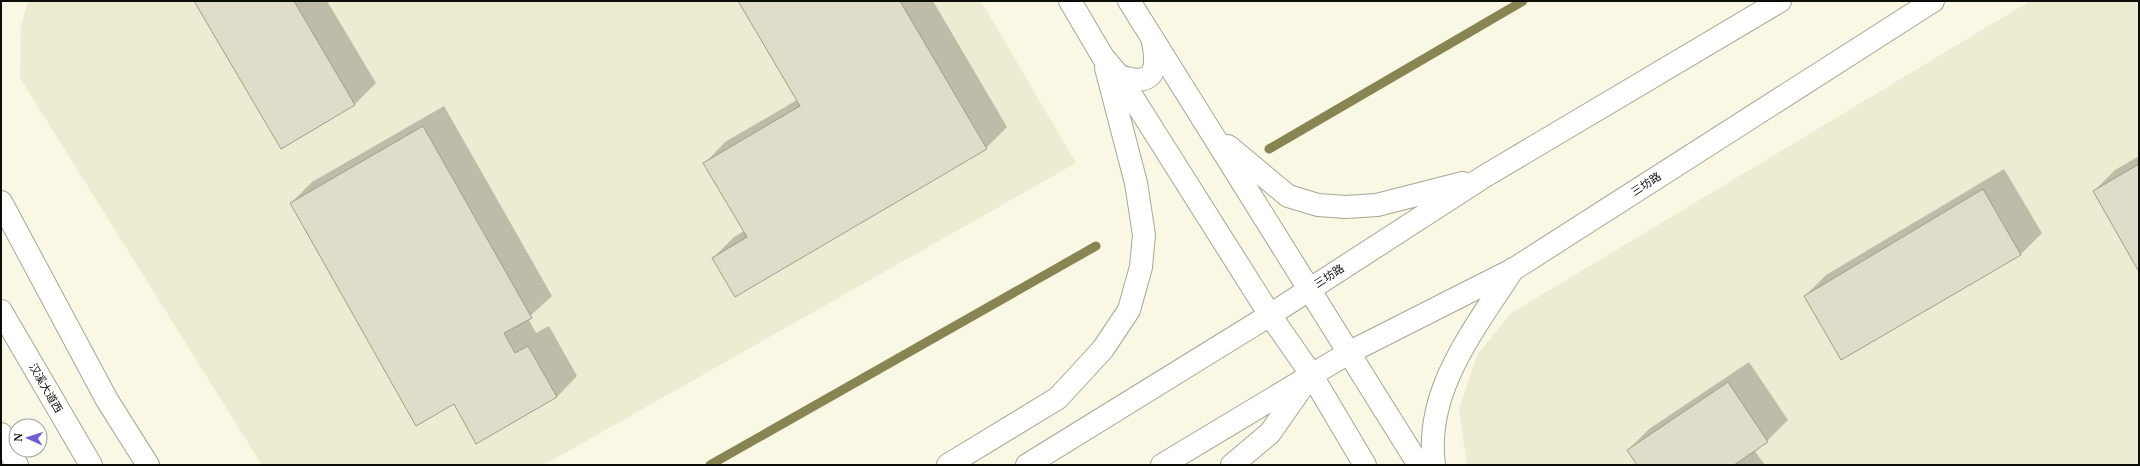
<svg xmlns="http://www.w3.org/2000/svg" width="2140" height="466" font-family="'PT Serif','Noto Sans SC',serif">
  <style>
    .built { fill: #edecd2 }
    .shadow { fill: #0003 }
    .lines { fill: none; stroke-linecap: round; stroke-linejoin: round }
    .stream { stroke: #888553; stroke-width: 9 }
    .building { fill: #ddddca; stroke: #9e9d8b }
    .secondary-casing { stroke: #a7a694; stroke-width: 24 }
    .primary-casing { stroke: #a7a694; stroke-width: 24 }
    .secondary { stroke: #fff; stroke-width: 22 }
    .primary { stroke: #fff; stroke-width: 22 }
    .labels { text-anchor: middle; stroke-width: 3; stroke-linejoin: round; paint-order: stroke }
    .street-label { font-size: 11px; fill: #0d0d07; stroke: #fff }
  </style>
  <rect width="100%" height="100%" fill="#f8f8e4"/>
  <path class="built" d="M28 1H981L1076 163 544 465H262L20 78 21 26Z
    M2030 1H2139V465H1467L1459 409 1477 355 1510 314Z"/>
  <path class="shadow" d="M195 1H327L376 83 355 104 281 148Z
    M740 1H933L1007 127 986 148 713 258 734 237 744 231 705 163 725 142 797 100Z
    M444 106 552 296 528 318 536 333 549 326 577 376 557 397 454 403 291 203 312 182Z
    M2139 156V270L2094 191 2115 170Z
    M2004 169 2042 233 2021 254 1842 359 1805 296 1826 275Z
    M1749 362 1788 420 1767 441 1754 450 1765 465H1638L1628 450 1649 429Z"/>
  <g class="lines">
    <path class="stream" d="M1269 149 1523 1
      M710 465 1096 246"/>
  </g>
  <path class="building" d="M194 1H294L355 105 281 149Z
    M738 1H900L987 149 735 297 712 258 747 237 703 163 800 106Z
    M423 126 532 318 504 333 515 353 528 346 557 397 476 444 454 404 416 426 290 203Z
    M2139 164V272L2093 191Z
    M1983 189 2021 255 1841 360 1804 296Z
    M1728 382 1768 442 1734 465H1637L1627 450Z"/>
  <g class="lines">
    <defs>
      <path id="secondary" d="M1070 1 1103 57 1119 76 1270 315 1311 374 1365 465
        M1129 1 1419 465
        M1119 76C1152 87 1159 73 1153 42
        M1228 146 1288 196 1318 205 1346 207 1377 205 1463 183
        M948 465 1058 398 1103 349 1129 310 1141 267 1144 235 1136 183 1106 68
        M1027 465 1270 315 1485 176 1780 1
        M1162 465 1350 352 1514 269 1933 1
        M1232 465 1270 433 1307 380
        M1434 465C1424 390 1475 329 1513 269"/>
      <path id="primary" d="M1 202 107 400 148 465
        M1 311 91 465
        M1 434 17 465"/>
    </defs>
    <use href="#secondary" class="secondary-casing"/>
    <use href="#primary" class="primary-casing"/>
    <use href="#secondary" class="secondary"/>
    <use href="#primary" class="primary"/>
  </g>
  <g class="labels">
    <g class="street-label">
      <text transform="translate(1646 184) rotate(-33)" y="4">三坊路</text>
      <text transform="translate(1329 276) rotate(-33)" y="4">三坊路</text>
      <text transform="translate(46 388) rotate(60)" y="4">汉溪大道西</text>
    </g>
  </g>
  <rect width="2140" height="466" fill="none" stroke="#0d0d07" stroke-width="4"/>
  <g transform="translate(28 438) rotate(273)"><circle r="19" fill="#ffffff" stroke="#9e9e9c"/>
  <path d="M0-3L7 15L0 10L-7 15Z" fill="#6f5dd7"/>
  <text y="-6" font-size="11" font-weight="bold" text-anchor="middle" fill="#0d0d07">N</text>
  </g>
</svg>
